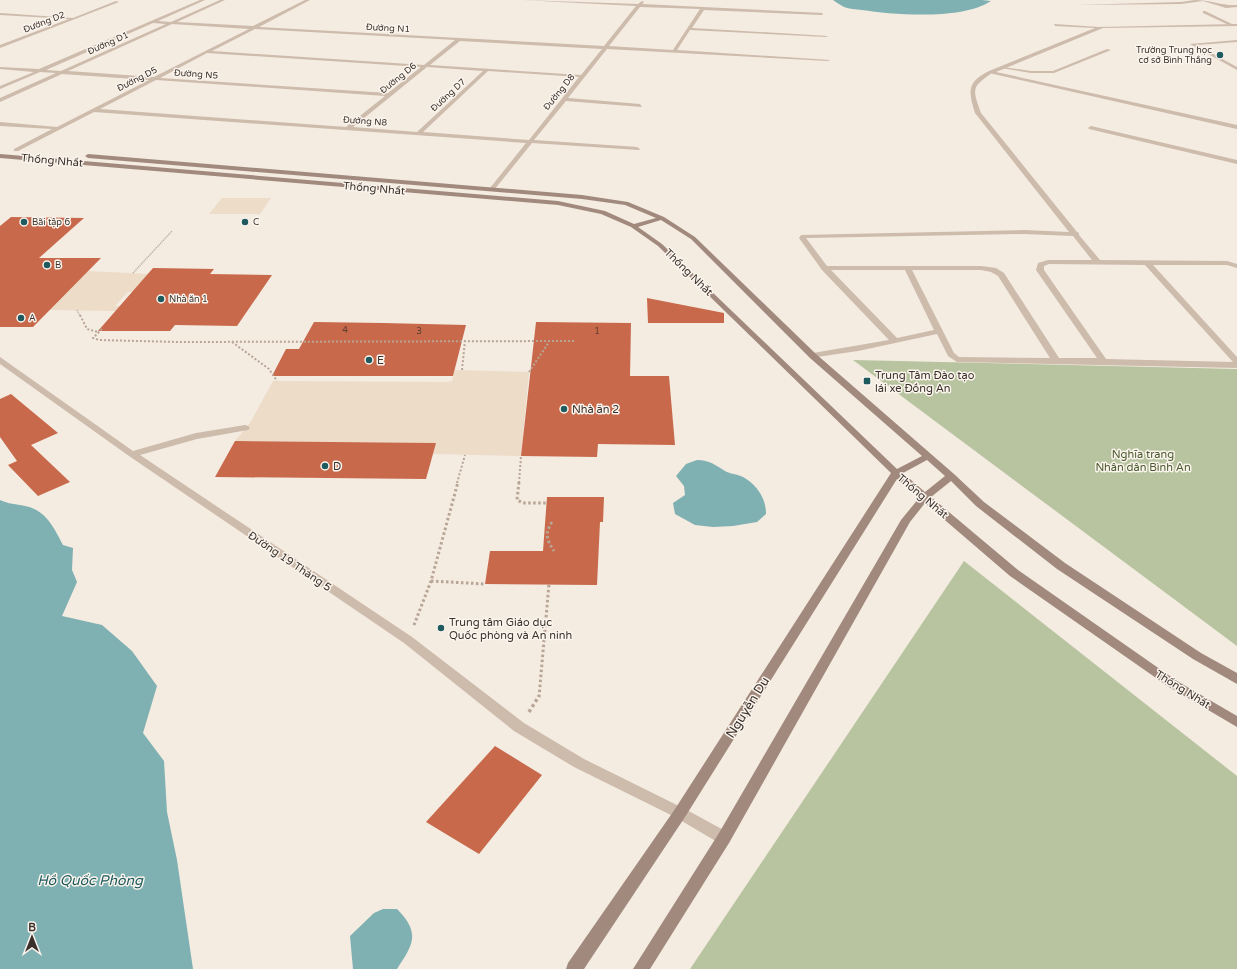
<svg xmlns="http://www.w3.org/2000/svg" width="1237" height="969" font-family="'Varela Round',sans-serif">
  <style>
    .green { fill: #b8c4a0 }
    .plaza { fill: #ecdcc8 }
    .water { fill: #7fb0b2 }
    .building { fill: #c8694b }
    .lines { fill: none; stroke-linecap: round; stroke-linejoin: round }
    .path-far3 { stroke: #b9a596; stroke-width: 1.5; stroke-dasharray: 1 1; stroke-linecap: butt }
    .path-far2 { stroke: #b9a596; stroke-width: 2; stroke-dasharray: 2 2; stroke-linecap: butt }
    .path-far1 { stroke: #b9a596; stroke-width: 3; stroke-dasharray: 2.5 2.5; stroke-linecap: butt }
    .path { stroke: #b9a596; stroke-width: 3.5; stroke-dasharray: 3 3; stroke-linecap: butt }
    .lane { fill: #cdbbac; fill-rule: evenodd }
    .street { fill: #cdbbac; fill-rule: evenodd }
    .secondary { fill: #a18a7d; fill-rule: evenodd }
    .poi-dot { fill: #1f5a5e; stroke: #fbf5ee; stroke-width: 1.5 }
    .labels { text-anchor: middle; stroke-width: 3; stroke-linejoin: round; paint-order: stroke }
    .far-street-label { font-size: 9px; fill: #3b302b; stroke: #fbf5ee }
    .far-poi-label { font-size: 9px; fill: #3b302b; stroke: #fbf5ee; text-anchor: start }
    .number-label { font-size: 9px; fill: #5e3e33 }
    .street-label { font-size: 11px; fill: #3b302b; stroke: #fbf5ee }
    .poi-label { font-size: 11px; fill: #3b302b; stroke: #fbf5ee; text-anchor: start }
    .park-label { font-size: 11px; fill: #4a5a2e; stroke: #fbf5ee }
    .near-street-label { font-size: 13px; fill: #3b302b; stroke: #fbf5ee }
    .near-water-label { font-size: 14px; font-style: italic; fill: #1f5a5e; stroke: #fbf5ee }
  </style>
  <rect width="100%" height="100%" fill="#f4ebe1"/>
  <path class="green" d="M853 360 1237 369V646Z
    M964 561 1237 776V969H690Z"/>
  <path class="plaza" d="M222 198H271L260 214H209Z
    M88 271 148 274 133 292H128L115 306H120L116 311 50 310 0 278H82Z
    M455 370 529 372 521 456 433 454 435 443 235 441 250 423 273 381 447 382 452 381Z"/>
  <path class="water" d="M833 0H982L991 1C963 20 895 15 862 10 856 9 849 9 844 7 840 5 836 2 833 0Z
    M697 460C710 460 715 465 725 471 730 474 737 474 743 477 757 485 766 498 766 514L757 522 733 526 713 527 695 525 675 514 673 503 685 495 684 486 676 476 686 464Z
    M0 500C8 504 16 504 25 506 46 510 54 528 63 545L73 548 72 570 77 582 62 616 102 625 132 651 157 686 143 733 164 761 167 812 177 860 193 969H0Z
    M383 909H397C421 933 413 945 397 969H353L350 936 374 913Z"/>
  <path class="building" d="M11 217 84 218 39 258H101L33 327H0V226Z
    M153 268 214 269 210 274 272 275 237 326 175 325 170 331H98Z
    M647 298 724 313V323H648Z
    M314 322 383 323 466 325 453 376H272L286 349H299Z
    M536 322 631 323 630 376H669L675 445 598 444 597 457 521 456Z
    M11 394 58 433 31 445 70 482 38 496 8 465 17 461 0 437V399Z
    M235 441 436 443 426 479 215 477Z
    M547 497H604L603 522H600L597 585 485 584 490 551H543Z
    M495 746 542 775 479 854 426 822Z"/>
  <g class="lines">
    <path class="path-far3" d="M133 273 172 231
      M77 310 80 316"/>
    <path class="path-far2" d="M80 315 87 329 98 332
      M102 329 93 338 99 340 178 342 576 341
      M232 342 269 369 277 381
      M462 370 465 340
      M529 372 549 342
      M457 483 465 455
      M519 483 521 456"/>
    <path class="path-far1" d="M519 482 517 500 523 503H547
      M552 522C544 534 547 540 554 551
      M431 581 485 584
      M414 625 431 581 458 482
      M539 697 549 584"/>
    <path class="path" d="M529 712 539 696"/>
    <path class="lane" d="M1203 11H1205L1234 25 1231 26 1203 13Z
      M1237 40V42L1197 45 1237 67V70L1190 44Z
      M1107 49 1111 50 1054 73H1031L1001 68 1003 67 1031 71H1053Z
      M989 71 993 72C973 87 971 86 981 113L1077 232 1079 233V235L1100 260 1227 261 1237 264V268L1227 265H1153L1237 357V368L957 362 948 356 937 334 858 351 810 358 809 356 813 353 889 340 822 270 799 238 801 235 1024 230 1069 232 975 113C968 91 967 82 989 71ZM1024 234 1073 236 1092 260H1048L1038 263 1036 270 1097 358H1059L1004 273 996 268 981 266H827L806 238ZM1049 264 1145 265 1233 362 1106 359 1044 270V266ZM831 270H905L934 330 897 338ZM912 270H981L991 272 998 276 1050 358 959 357 954 353Z
      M0 357 133 451 196 433 245 425 248 426 250 428 248 430 197 439 140 455 412 637 524 723 584 759 685 809 729 833 731 838 729 843 724 845 719 843 675 817 574 767 514 731 404 643 129 456 0 364Z"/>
    <path class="street" d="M200 0H205L158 21 171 22 220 0H225L177 22 253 26 305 0H310L259 27 604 46 636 6 522 0 638 4 642 1 644 2 642 4 823 13 822 15 704 10 692 28 828 36 826 37 690 30 677 50 830 60 828 61 607 49 568 98 640 104 642 107 566 101 534 140 637 147 640 149 639 150 532 143 494 190 492 191 489 189 490 188 526 143 94 112 18 151H14V149L52 129 0 126V122L57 127 149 80 62 74 0 102V98L56 73 40 72 0 89V86L34 72 0 69V67L39 69ZM640 7 700 9 673 50 609 46ZM153 23 166 24 61 71 46 70ZM172 24 249 29 154 77 68 71ZM255 29 455 40 424 65 212 51ZM460 41 602 49 581 75 430 65ZM207 53 421 67 388 93 160 78ZM427 67 483 71 417 132 353 127ZM488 71 579 77 529 140 423 132ZM156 80 385 96 346 127 100 109Z
      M1195 0C1210 0 1222 6 1237 5V7L1226 8 1203 1 1181 4 1077 5 1181 2Z
      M116 1 119 2 0 48V45L69 19 0 15V13L73 18Z
      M1054 24 1099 27 1237 24V26L1103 28 996 72 1237 125V129L989 73V71L1095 28 1055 26Z
      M1091 126 1237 160V164L1089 129 1088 128Z"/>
    <path class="secondary" d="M0 154 558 201 605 211 634 224 656 218 625 205 582 199 88 158 85 156 88 154 582 195 628 202 664 217 695 237 816 354 954 474 984 502 1065 563 1201 653 1237 673V684L1193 659 1057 569 976 506 951 481 931 497 1018 570 1177 681 1237 716V727L1169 687 1010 576 925 503 910 522 729 843 650 969H633L719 833 901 520 919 498 897 479 685 817 584 969H566L568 963 675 809 891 473 658 246 631 227 601 214 558 205 0 158ZM661 220 691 239 810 358 922 456 897 469 662 244 638 227ZM927 460 945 476 925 492 903 473Z"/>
  </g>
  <g class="poi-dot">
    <circle cx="1220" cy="55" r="4"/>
    <circle cx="24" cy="222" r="4"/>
    <circle cx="245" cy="222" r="4"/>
    <circle cx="47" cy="265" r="4"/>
    <circle cx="161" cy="299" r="4"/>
    <circle cx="21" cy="318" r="4"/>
    <circle cx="369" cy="360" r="4"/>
    <rect x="863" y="377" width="8" height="8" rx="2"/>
    <circle cx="564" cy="409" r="4"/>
    <circle cx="325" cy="466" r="4"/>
    <circle cx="441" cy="628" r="4"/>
  </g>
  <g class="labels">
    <g class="far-street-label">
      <text transform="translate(44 22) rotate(-21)" y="3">Đường D2</text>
      <text transform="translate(388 28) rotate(3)" y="3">Đướng N1</text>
      <text transform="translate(108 43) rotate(-24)" y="3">Đướng D1</text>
      <text transform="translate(196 74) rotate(4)" y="3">Đường N5</text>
      <text transform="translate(398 78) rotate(-39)" y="3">Đường D6</text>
      <text transform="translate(137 79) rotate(-27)" y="3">Đướng D5</text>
      <text transform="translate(559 92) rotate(-51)" y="3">Đường D8</text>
      <text transform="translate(448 95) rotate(-43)" y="3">Đường D7</text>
      <text transform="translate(365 121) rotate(4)" y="3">Đướng N8</text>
    </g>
    <g class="far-poi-label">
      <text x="1212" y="53" text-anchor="end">Trường Trung học<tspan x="1212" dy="10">cơ sở Bình Thắng</tspan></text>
      <text x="32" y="225">Bãi tập 6</text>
      <text x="253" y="225">C</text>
      <text x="55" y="268">B</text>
      <text x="169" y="302">Nhà ăn 1</text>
      <text x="29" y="321">A</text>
    </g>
    <g class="number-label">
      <text x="345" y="333">4</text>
      <text x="419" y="334">3</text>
      <text x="597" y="334">1</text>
    </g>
    <g class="street-label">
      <text transform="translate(52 160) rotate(5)" y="4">Thống Nhất</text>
      <text transform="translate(374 188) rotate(5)" y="4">Thống Nhất</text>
      <text transform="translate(689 272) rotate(44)" y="4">Thống Nhất</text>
      <text transform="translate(923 496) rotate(40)" y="4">Thống Nhất</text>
      <text transform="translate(290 561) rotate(34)" y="4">Đường 19 Tháng 5</text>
      <text transform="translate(1183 689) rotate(32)" y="4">Thống Nhất</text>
    </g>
    <g class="poi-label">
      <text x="377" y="364">E</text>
      <text x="875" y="379">Trung Tâm Đào tạo<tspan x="875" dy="13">lái xe Đồng An</tspan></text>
      <text x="572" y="413">Nhà ăn 2</text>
      <text x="333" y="470">D</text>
      <text x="449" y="626">Trung tâm Giáo dục<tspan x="449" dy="13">Quốc phòng và An ninh</tspan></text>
    </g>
    <g class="park-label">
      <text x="1143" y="458">Nghĩa trang<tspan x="1143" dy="13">Nhân dân Bình An</tspan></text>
    </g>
    <g class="near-street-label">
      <text transform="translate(747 707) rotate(-58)" y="5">Nguyễn Du</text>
    </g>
    <g class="near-water-label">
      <text x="90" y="885">Hồ Quốc Phòng</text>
    </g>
  </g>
  <g transform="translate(32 937)" stroke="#fbf5ee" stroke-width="3" paint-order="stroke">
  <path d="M0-3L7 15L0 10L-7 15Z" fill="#3b302b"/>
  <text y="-6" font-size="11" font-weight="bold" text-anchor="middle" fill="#3b302b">B</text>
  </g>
</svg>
